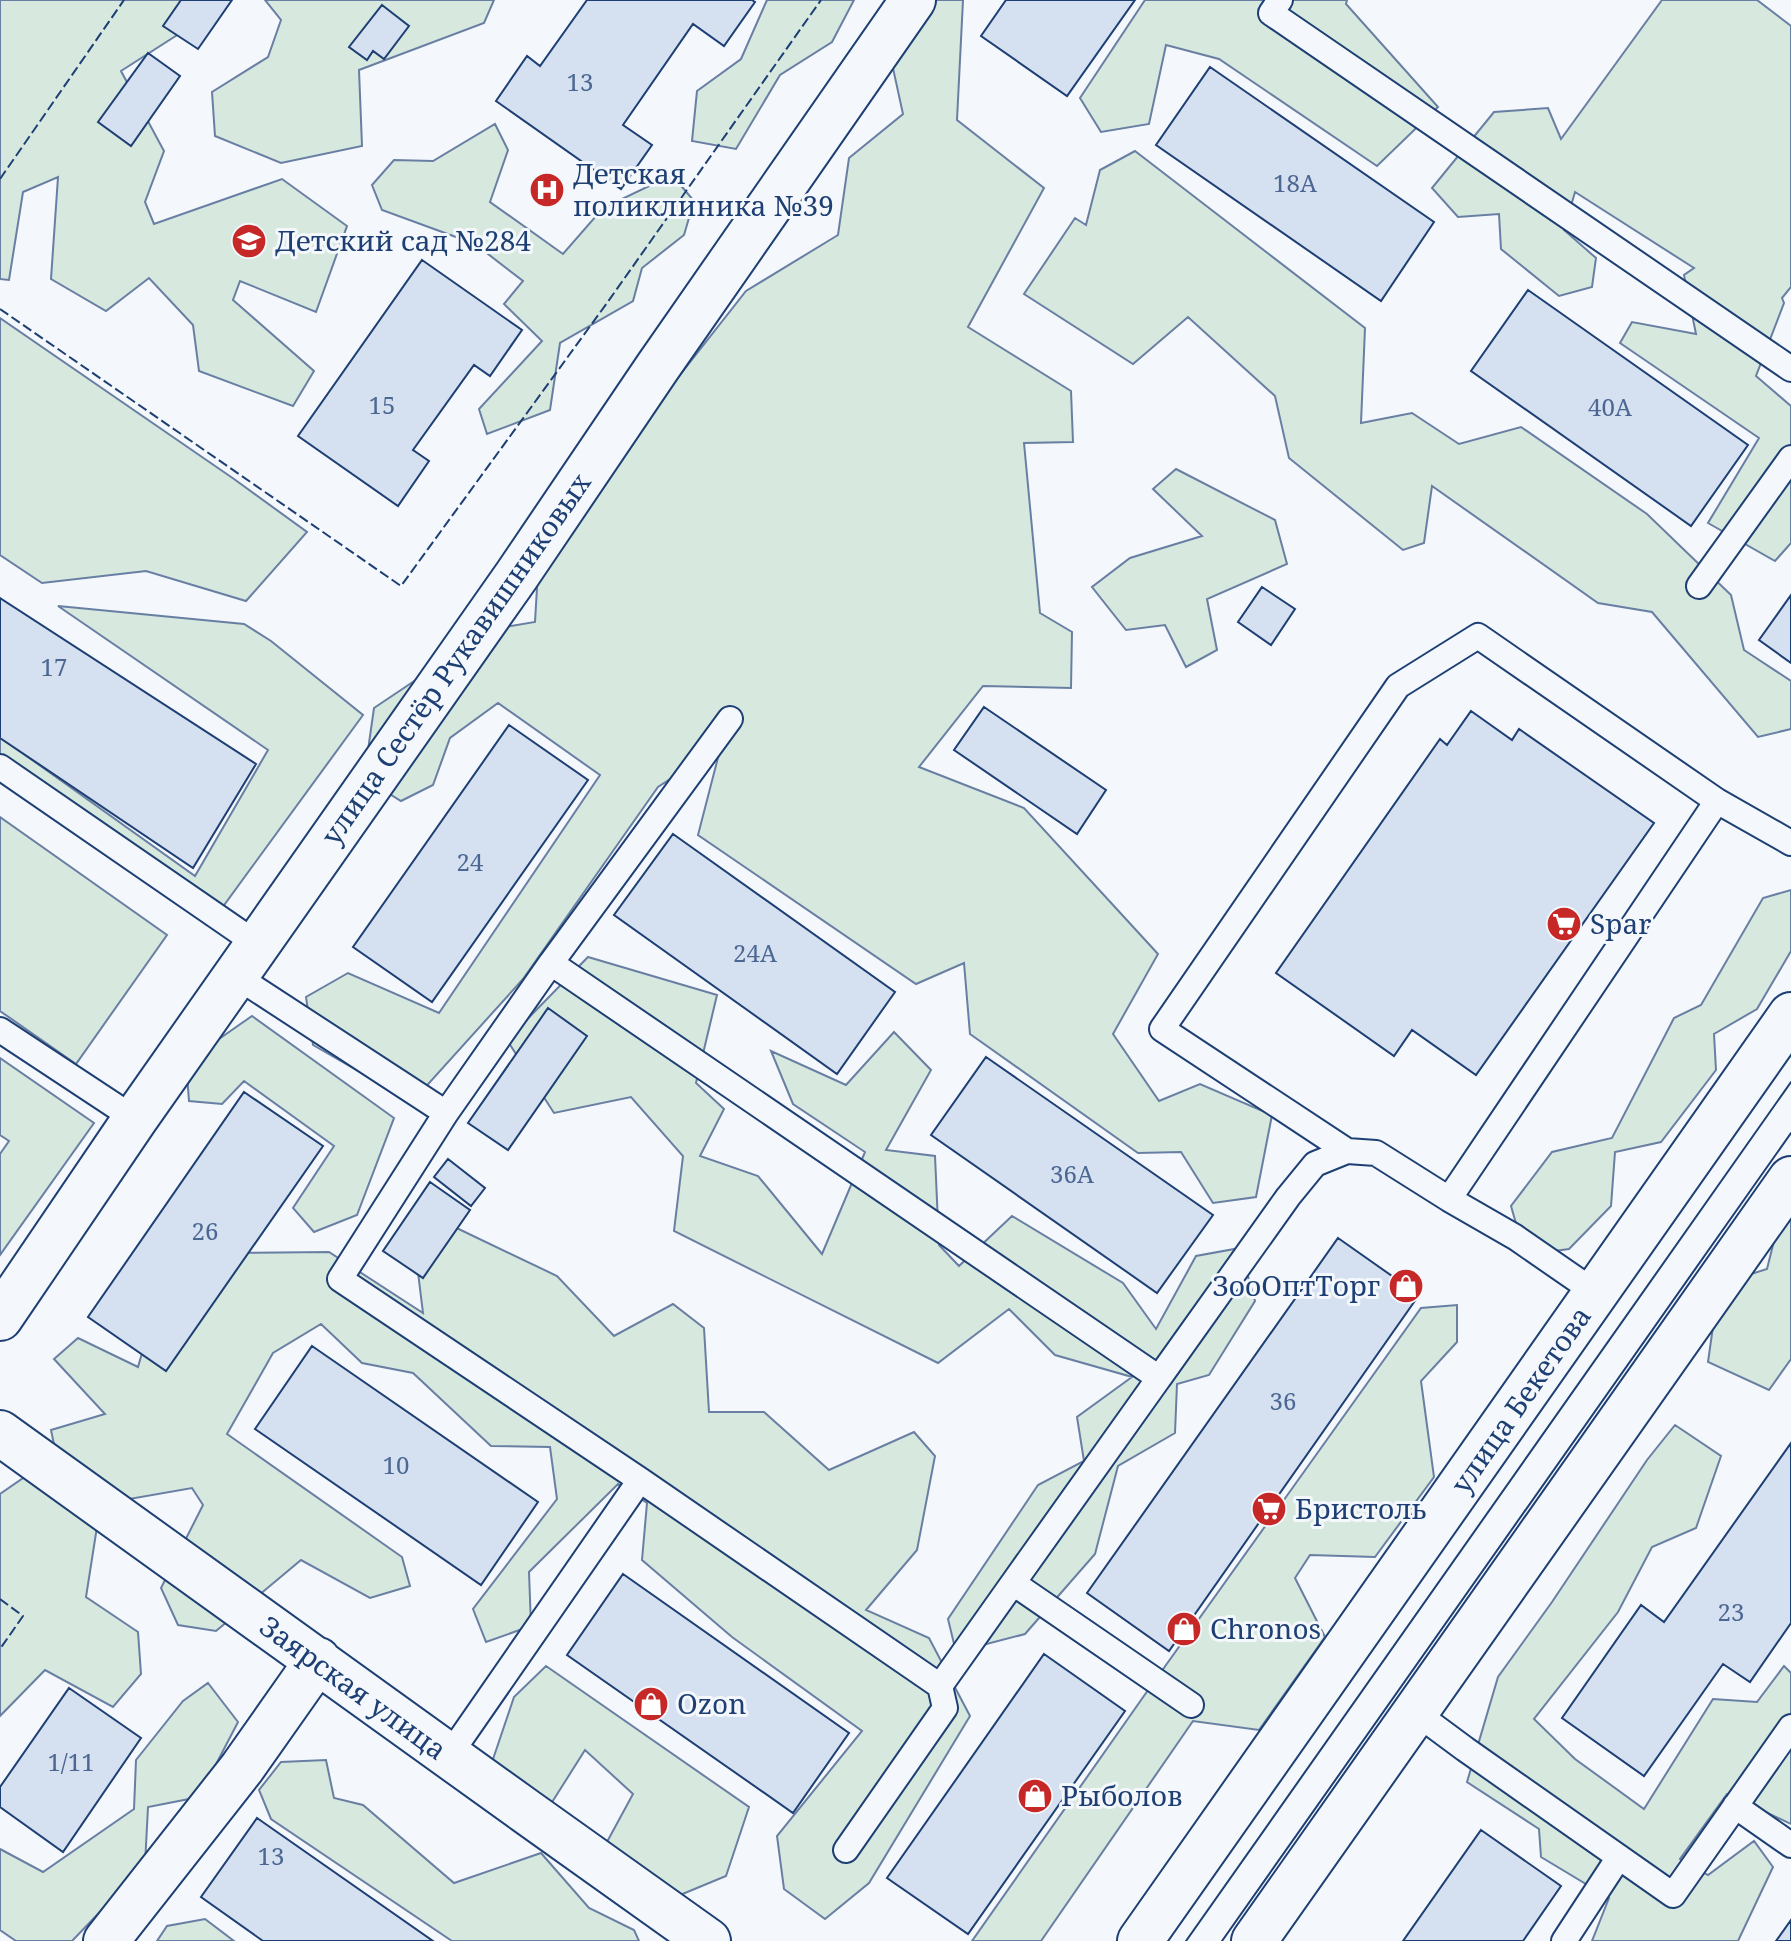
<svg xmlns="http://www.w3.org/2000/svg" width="1791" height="1941" font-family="'Noto Serif',serif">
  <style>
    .green { fill: #d7e8df; stroke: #687fa3; stroke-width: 2 }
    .building { fill: #d5e0f0; stroke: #1d3f73; stroke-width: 2 }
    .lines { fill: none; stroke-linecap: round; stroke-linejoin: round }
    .service-casing { stroke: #1d3f73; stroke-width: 28 }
    .minor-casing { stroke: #1d3f73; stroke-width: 48 }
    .secondary-casing { stroke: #1d3f73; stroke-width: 48 }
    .service { stroke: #f4f7fb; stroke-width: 24 }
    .minor { stroke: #f4f7fb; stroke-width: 44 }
    .secondary { stroke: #f4f7fb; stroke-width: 44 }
    .tram { stroke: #1d3f73; stroke-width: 2 }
    .fence { stroke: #1d3f73; stroke-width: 2; stroke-dasharray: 10 4; stroke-linecap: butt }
    .labels { text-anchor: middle; stroke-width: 6; stroke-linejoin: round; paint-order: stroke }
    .number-label { font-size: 24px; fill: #4b6792 }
    .poi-label { font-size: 28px; fill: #1d3f73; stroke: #f4f7fb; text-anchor: start }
    .street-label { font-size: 28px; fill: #1d3f73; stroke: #f4f7fb }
  </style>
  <rect width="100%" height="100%" fill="#f4f7fb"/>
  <path class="green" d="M0 0H212L199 21 121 71 164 151 145 202 154 224 282 179 347 226 316 312 240 281 233 300 314 371 293 406 199 371 193 325 149 278 106 311 51 279 58 177 23 192 9 280 0 279Z
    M265 0H494L484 23 359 70 362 146 281 163 215 136 212 92 268 57 281 20Z
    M767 0H854L832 42 780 75 736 149 692 141 697 91 741 59Z
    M904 0H963L957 120 1044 188 968 327 1071 391 1073 442 1024 443 1040 613 1072 632 1071 688 983 686 919 767 1024 808 1158 954 1113 1034 1159 1101 1200 1084 1272 1115 1256 1197 1213 1203 1181 1152 1138 1153 970 1034 964 963 916 984 698 835 721 746 658 787 523 979 412 1102 313 1045 306 997 348 973 439 1013 600 775 498 703 450 738 433 785 401 801 364 778 374 708 492 629 535 622 539 554 746 291 838 235 849 158 903 114 884 27Z
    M1145 0H1347L1346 4 1438 107 1377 166 1219 59 1166 45 1149 124 1101 132 1080 98Z
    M1662 0H1757L1791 26V287L1782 298 1784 303 1756 376 1791 406V543L1775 561 1708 523 1759 438 1620 343 1632 322 1696 334 1684 275 1694 268 1575 192 1564 230 1596 258 1592 287 1559 296 1501 249 1499 214 1458 217 1432 188 1494 112 1548 108 1561 139Z
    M495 124 508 150 490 202 563 254 603 208 672 175 694 201 684 235 642 268 633 301 560 343 550 410 487 434 479 409 542 341 504 304 523 281 475 244 382 210 372 185 394 160 433 161Z
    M1135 151 1365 328 1361 423 1412 413 1459 444 1521 427 1647 514 1731 595 1744 650 1791 681V729L1758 737 1652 612 1598 603 1432 486 1424 543 1403 550 1289 458 1275 396 1188 317 1133 364 1024 294 1075 218 1086 225 1100 170Z
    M0 318 234 479 307 532 246 601 146 571 42 583 0 555Z
    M1176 469 1275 520 1287 564 1207 599 1217 650 1186 667 1165 625 1126 630 1092 587 1130 558 1202 536 1153 489Z
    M58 606 244 624 271 641 363 715 219 912 0 761V737L195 876 268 750Z
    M0 817 167 935 76 1064 0 1011Z
    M1791 890V951L1757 1009 1714 1034 1716 1070 1661 1142 1615 1152 1611 1206 1569 1249 1525 1255 1511 1206 1552 1152 1612 1138 1674 1018 1701 1005 1763 898Z
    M588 957 717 995 696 1083 724 1109 700 1156 758 1176 822 1254 865 1152 793 1104 771 1051 846 1085 894 1032 931 1070 886 1150 935 1156 939 1245 959 1266 1012 1216 1123 1283 1156 1329 1196 1256 1240 1248 1255 1301 1209 1375 1177 1384 1175 1433 1118 1466 1095 1554 1025 1634 956 1652 948 1619 1038 1485 1084 1461 1077 1417 1132 1377 1055 1355 1009 1309 938 1363 674 1231 683 1156 631 1097 554 1113 507 1040Z
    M252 1016 394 1118 357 1215 314 1232 293 1208 334 1146 244 1081 222 1104 189 1101 186 1062Z
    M0 1058 94 1123 0 1255V1154L9 1141 0 1135Z
    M1791 1212V1359L1769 1390 1708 1362 1719 1284 1767 1269 1781 1213Z
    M442 1221 557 1276 614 1336 673 1304 704 1328 709 1412H764L829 1470 914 1432 935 1456 917 1550 866 1610 929 1638 970 1716 869 1883 825 1919 784 1889 777 1836 862 1731 732 1637 642 1560 647 1503 618 1484 529 1572 531 1626 486 1642 473 1609 557 1499 550 1447 491 1446 413 1373 362 1363 321 1324 273 1353 227 1434 402 1557 410 1586 370 1598 301 1560 216 1631 178 1625 161 1588 203 1505 192 1488 118 1501 58 1464 51 1430 105 1414 54 1359 78 1338 138 1367 151 1322 213 1253 329 1252 423 1313 414 1240Z
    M1457 1305V1342L1421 1381 1434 1477 1375 1557 1310 1555 1295 1578 1325 1637 1259 1730 1193 1721 1041 1941H972L1146 1693 1421 1308Z
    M1675 1425 1721 1456 1696 1528 1652 1547 1618 1612 1534 1719 1575 1759 1644 1809 1713 1699 1757 1702 1784 1666 1791 1673V1824L1727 1794 1680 1859 1708 1875 1754 1841 1773 1867 1738 1941H1592L1609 1898 1541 1857 1539 1829 1467 1782 1498 1677 1552 1602 1647 1460Z
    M29 1474 99 1514 86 1597 138 1632 141 1674 113 1707 45 1670 0 1716V1494Z
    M546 1666 749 1807 726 1876 668 1900 601 1853 633 1794 585 1750 549 1807 489 1771 514 1697Z
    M208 1683 238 1722 199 1797 148 1807 145 1865 72 1941H16L0 1930V1849L43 1872 134 1809 136 1760 183 1701Z
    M326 1760 334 1798 363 1805 454 1883 541 1853 589 1908 634 1930 639 1941H452L271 1819 259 1790 281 1762Z
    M205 1919 234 1941H157L167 1926Z"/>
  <path class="building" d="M181 0H232L198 49 163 26Z
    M587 0H752L755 2 724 46 693 24 623 125 652 145 621 189 496 101 527 56 540 66Z
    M1006 0H1135L1067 96 981 36Z
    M382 5 409 26 384 59 373 51 367 60 349 47Z
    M148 53 180 76 131 146 98 122Z
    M1210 67 1434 222 1381 301 1156 145Z
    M422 260 522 330 490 376 474 365 413 450 429 461 398 506 298 436Z
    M1528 290 1748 445 1691 526 1471 371Z
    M1262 587 1295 609 1271 645 1238 622Z
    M1791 595V663L1759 640Z
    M0 598 256 764 193 868 0 738Z
    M984 707 1106 790 1077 834 954 750Z
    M1471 711 1512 740 1519 729 1654 823 1476 1075 1412 1030 1394 1056 1276 973 1440 739 1447 745Z
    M509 725 588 780 432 1002 353 947Z
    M673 834 895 992 837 1074 614 915Z
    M548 1008 587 1036 508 1150 468 1123Z
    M986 1057 1213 1215 1157 1293 931 1135Z
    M244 1092 323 1146 166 1371 88 1317Z
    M448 1159 485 1188 471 1206 434 1177Z
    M430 1182 470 1210 423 1278 383 1251Z
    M1338 1238 1419 1295 1169 1651 1087 1593Z
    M312 1346 538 1502 481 1585 255 1429Z
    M1791 1443V1623L1750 1682 1723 1664 1644 1776 1562 1718 1641 1605 1664 1622Z
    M623 1574 849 1733 793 1813 567 1655Z
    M1044 1654 1125 1711 968 1934 887 1878Z
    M69 1688 141 1738 63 1852 0 1807V1787Z
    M257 1818 433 1941H263L201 1897Z
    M1481 1830 1561 1886 1523 1941H1403Z
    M1791 1920V1941H1776Z"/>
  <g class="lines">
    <defs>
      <path id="service" d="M1280 0 1271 13 1791 369
        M1699 586 1791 458
        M0 767 257 944
        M1717 801 1791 843
        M551 963 730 719
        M236 976 446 1113 340 1279 640 1480 940 1686 1013 1583 1191 1705
        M0 1030 135 1119
        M446 1113 551 963 1159 1378 1013 1583
        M1347 1151 1162 1029 1398 686 1478 636 1717 801 1449 1199
        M1159 1378 1288 1197 1315 1164 1347 1151 1376 1153 1449 1199 1515 1237 1596 1293
        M1415 1712 1465 1749 1673 1895 1791 1727
        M448 1757 640 1480
        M1735 1806 1791 1845
        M846 1850 945 1708 940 1686
        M1564 1941 1619 1857"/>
      <path id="minor" d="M0 1318 135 1119 517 575 657 368 913 0
        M0 1433C236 1602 471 1773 708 1941
        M106 1941 242 1768 318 1660"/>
      <path id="secondary" d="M1140 1941 1791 1015
        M1254 1941 1791 1179"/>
    </defs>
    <use href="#service" class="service-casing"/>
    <use href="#minor" class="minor-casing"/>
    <use href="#secondary" class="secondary-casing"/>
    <use href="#service" class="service"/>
    <use href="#minor" class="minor"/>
    <use href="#secondary" class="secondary"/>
    <path class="tram" d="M1186 1941 1791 1082
      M1222 1941 1791 1133"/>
    <path class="fence" d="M0 179 124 0
      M0 309 401 586 607 303 821 0
      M0 1599 23 1616 0 1649"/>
  </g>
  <defs>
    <symbol id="hospital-disc" viewBox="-11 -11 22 22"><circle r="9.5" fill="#c62828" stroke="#f4f7fb"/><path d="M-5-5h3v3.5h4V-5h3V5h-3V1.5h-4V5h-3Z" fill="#fff"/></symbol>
    <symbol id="school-disc" viewBox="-11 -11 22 22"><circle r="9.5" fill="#c62828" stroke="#f4f7fb"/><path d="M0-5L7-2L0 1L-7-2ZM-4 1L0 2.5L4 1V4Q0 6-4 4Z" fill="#fff"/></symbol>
    <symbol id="supermarket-disc" viewBox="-11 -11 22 22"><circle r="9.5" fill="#c62828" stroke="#f4f7fb"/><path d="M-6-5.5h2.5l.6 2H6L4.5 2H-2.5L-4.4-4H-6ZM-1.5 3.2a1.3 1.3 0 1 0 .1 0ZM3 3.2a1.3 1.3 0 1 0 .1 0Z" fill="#fff"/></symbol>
    <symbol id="shop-disc" viewBox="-11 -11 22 22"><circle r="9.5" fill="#c62828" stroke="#f4f7fb"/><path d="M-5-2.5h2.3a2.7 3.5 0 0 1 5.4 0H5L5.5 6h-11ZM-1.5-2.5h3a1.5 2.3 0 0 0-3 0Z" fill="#fff"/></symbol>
  </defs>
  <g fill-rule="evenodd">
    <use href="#hospital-disc" x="527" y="170" width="40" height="40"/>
    <use href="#school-disc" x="229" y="221" width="40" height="40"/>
    <use href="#supermarket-disc" x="1544" y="904" width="40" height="40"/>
    <use href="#shop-disc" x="1386" y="1266" width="40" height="40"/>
    <use href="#supermarket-disc" x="1249" y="1489" width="40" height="40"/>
    <use href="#shop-disc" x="1164" y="1609" width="40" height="40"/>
    <use href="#shop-disc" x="631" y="1684" width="40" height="40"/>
    <use href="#shop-disc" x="1015" y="1776" width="40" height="40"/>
  </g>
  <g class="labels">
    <g class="number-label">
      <text x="580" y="91">13</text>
      <text x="1295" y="192">18А</text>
      <text x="382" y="414">15</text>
      <text x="1610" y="416">40А</text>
      <text x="54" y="676">17</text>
      <text x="470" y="871">24</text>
      <text x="755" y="962">24А</text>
      <text x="1072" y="1183">36А</text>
      <text x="205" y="1240">26</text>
      <text x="1283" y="1410">36</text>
      <text x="396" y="1474">10</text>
      <text x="1731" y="1621">23</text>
      <text x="71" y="1771">1/11</text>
      <text x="271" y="1865">13</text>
    </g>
    <g class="poi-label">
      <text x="573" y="184">Детская<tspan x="573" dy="32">поликлиника №39</tspan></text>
      <text x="275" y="251">Детский сад №284</text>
      <text x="1590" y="934">Spar</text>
      <text x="1380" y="1296" text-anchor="end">ЗооОптТорг</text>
      <text x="1295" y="1519">Бристоль</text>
      <text x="1210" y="1639">Chronos</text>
      <text x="677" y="1714">Ozon</text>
      <text x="1061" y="1806">Рыболов</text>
    </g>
    <g class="street-label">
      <text transform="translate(456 659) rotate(-55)" y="10">улица Сестёр Рукавишниковых</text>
      <text transform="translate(1521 1400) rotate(-55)" y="10">улица Бекетова</text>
      <text transform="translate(353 1688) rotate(36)" y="10">Заярская улица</text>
    </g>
  </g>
</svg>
